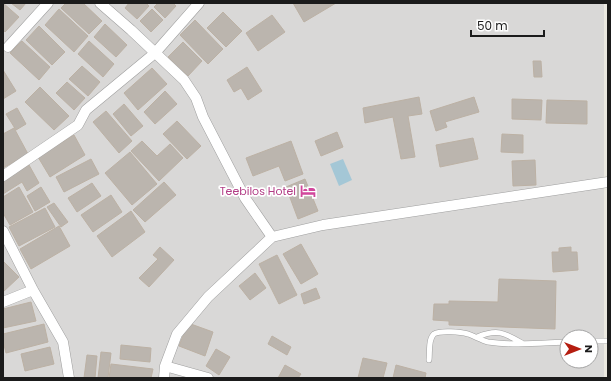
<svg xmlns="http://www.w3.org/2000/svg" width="611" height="381" font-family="Poppins,sans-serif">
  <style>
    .residential { fill: #d9d8d7; fill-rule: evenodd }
    .water { fill: #a4c7d6 }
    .building { fill: #bbb5ae; stroke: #bcb1a4 }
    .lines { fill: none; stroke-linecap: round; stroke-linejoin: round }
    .service-casing { stroke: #9f9f9f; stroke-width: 6 }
    .minor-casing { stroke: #9f9f9f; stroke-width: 11 }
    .service { stroke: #fff; stroke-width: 5 }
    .minor { stroke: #fff; stroke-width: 10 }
    .labels { text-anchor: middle; stroke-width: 3.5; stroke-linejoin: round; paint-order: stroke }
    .hotel-label { font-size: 11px; fill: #b23c85; stroke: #fff; text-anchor: end }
  </style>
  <rect width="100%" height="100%" fill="#ebe9e1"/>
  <path class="residential" d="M3 3H604V378H3ZM567 337H591V361H567Z"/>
  <path class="water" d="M343 159 352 180 339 186 330 164Z"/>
  <path class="building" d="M3 3 19 17 5 32 3 30Z
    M11 3H26L20 10Z
    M66 3H83L102 21 89 34 61 8Z
    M129 3H146L149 6 137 19 125 8Z
    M158 3H173L176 6 165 18 154 7Z
    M293 3H336L304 22Z
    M59 9 88 36 74 52 45 25Z
    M152 9 163 20 151 32 140 21Z
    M223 12 242 31 226 47 207 28Z
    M272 15 285 32 258 51 246 33Z
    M195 20 223 49 208 64 180 35Z
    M105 24 127 45 116 57 94 37Z
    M39 26 65 52 52 65 26 40Z
    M22 41 50 67 39 80 10 53Z
    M89 41 114 64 103 77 78 54Z
    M183 42 202 61 188 76 168 57Z
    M533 61H541L542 77H534Z
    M82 66 100 82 88 96 69 79Z
    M247 67 262 91 248 100 241 88 234 92 227 80Z
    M152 68 167 84 138 110 124 93Z
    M3 70 16 91 3 99Z
    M67 82 85 98 74 110 56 93Z
    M40 87 69 116 54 130 25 102Z
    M165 91 177 104 155 124 144 112Z
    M419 97 422 114 408 116 415 157 401 159 393 117 365 123 363 108Z
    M474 97 479 112 445 122 447 127 436 131 430 111Z
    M512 99 542 100 541 120 512 119Z
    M547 100 587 101V124L546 123Z
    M124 104 143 126 131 136 113 114Z
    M17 108 26 124 16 130 6 114Z
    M106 111 132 141 119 153 93 122Z
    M177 121 201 146 187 159 163 134Z
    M14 128 28 154 3 168V134Z
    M337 132 343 147 321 156 315 141Z
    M502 134 523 135V153L501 152Z
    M74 135 85 155 50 177 38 157Z
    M473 138 478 159 440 167 436 145Z
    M142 141 157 156 170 144 183 158 159 181 131 151Z
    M291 141 303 174 285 181 279 166 253 176 246 158Z
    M130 152 157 184 132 205 105 173Z
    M91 159 99 174 64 192 56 177Z
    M535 160 536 185 513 186 512 161Z
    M29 165 39 183 27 191 22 182 3 194V180Z
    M305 179 318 211 298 219 286 187Z
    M164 182 176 195 145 222 133 210Z
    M92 183 101 196 77 212 68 198Z
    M19 187 33 212 10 225 3 213V197Z
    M41 187 50 202 35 211 27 196Z
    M111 195 122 212 93 232 81 215Z
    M54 203 68 222 61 227 47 207Z
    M45 208 55 227 19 246 9 227Z
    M131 211 145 232 112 257 97 236Z
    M59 226 70 246 31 269 20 249Z
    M301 244 318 274 301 284 283 254Z
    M160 247 174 260 149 287 139 278 158 259 153 255Z
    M571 247V252H577L578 270 553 272 552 252H559V248Z
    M277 255 297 295 279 304 259 264Z
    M3 261 19 277 3 292Z
    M255 273 266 288 250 300 239 286Z
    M499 279 556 281 555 329 449 325V321L433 320 434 304H449V301L498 302Z
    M316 288 320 298 304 304 301 294Z
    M31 302 36 321 3 328V309Z
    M188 323 213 332 205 356 179 346Z
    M44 324 48 342 6 353 3 341V334Z
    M272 336 291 347 287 355 268 344Z
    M121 345 151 348 150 362 120 359Z
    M50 347 54 364 25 371 21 354Z
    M591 348H596V357H591Z
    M216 349 230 357 219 375 206 366Z
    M101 352 111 353 108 378H98Z
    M87 355 97 356 95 378H84Z
    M363 358 387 363 383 378H358Z
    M111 364 153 369 151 378H109Z
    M285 365 301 374 298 378H278Z
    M396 365 426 373 425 378H393Z"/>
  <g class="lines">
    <defs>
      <path id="service" d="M477 337C497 329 503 332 522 343
        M591 341H608
        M429 360C430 353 428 339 434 334 440 330 461 332 468 334 474 336 481 340 488 342 513 346 541 343 567 342"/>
      <path id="minor" d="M100 3 131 30 184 80 196 98 203 117 245 198 272 237
        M8 47 48 3
        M3 176 78 125 86 110 155 53 199 3
        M3 231 33 290 63 342 69 378
        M3 302 33 290
        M165 366 208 378
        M164 378 165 366 177 334 208 297 272 237 323 225 608 182"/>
    </defs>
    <use href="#service" class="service-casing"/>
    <use href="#minor" class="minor-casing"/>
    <use href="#service" class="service"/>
    <use href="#minor" class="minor"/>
  </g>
  <defs>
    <symbol id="hotel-bare" viewBox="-9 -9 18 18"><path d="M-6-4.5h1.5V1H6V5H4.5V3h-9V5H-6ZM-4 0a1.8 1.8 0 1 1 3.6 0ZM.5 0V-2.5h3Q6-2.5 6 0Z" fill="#d1479c" stroke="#fff" stroke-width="2.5" paint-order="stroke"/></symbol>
  </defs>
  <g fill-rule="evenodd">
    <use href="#hotel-bare" x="297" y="180" width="22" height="22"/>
  </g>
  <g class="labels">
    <g class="hotel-label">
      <text x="296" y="195">Teebilos Hotel</text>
    </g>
  </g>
  <rect width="611" height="381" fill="none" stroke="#1b1b1b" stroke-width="8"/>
  <g transform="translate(579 349) rotate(90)"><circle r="19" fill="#ffffff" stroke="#a4a4a4"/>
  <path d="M0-3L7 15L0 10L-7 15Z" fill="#b51d10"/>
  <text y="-6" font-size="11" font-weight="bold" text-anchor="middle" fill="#1b1b1b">N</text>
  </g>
  <path d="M471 30v6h73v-6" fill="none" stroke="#1b1b1b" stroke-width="2"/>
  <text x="477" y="30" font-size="12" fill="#1b1b1b" stroke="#ffffff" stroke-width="3" paint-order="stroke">50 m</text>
</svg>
